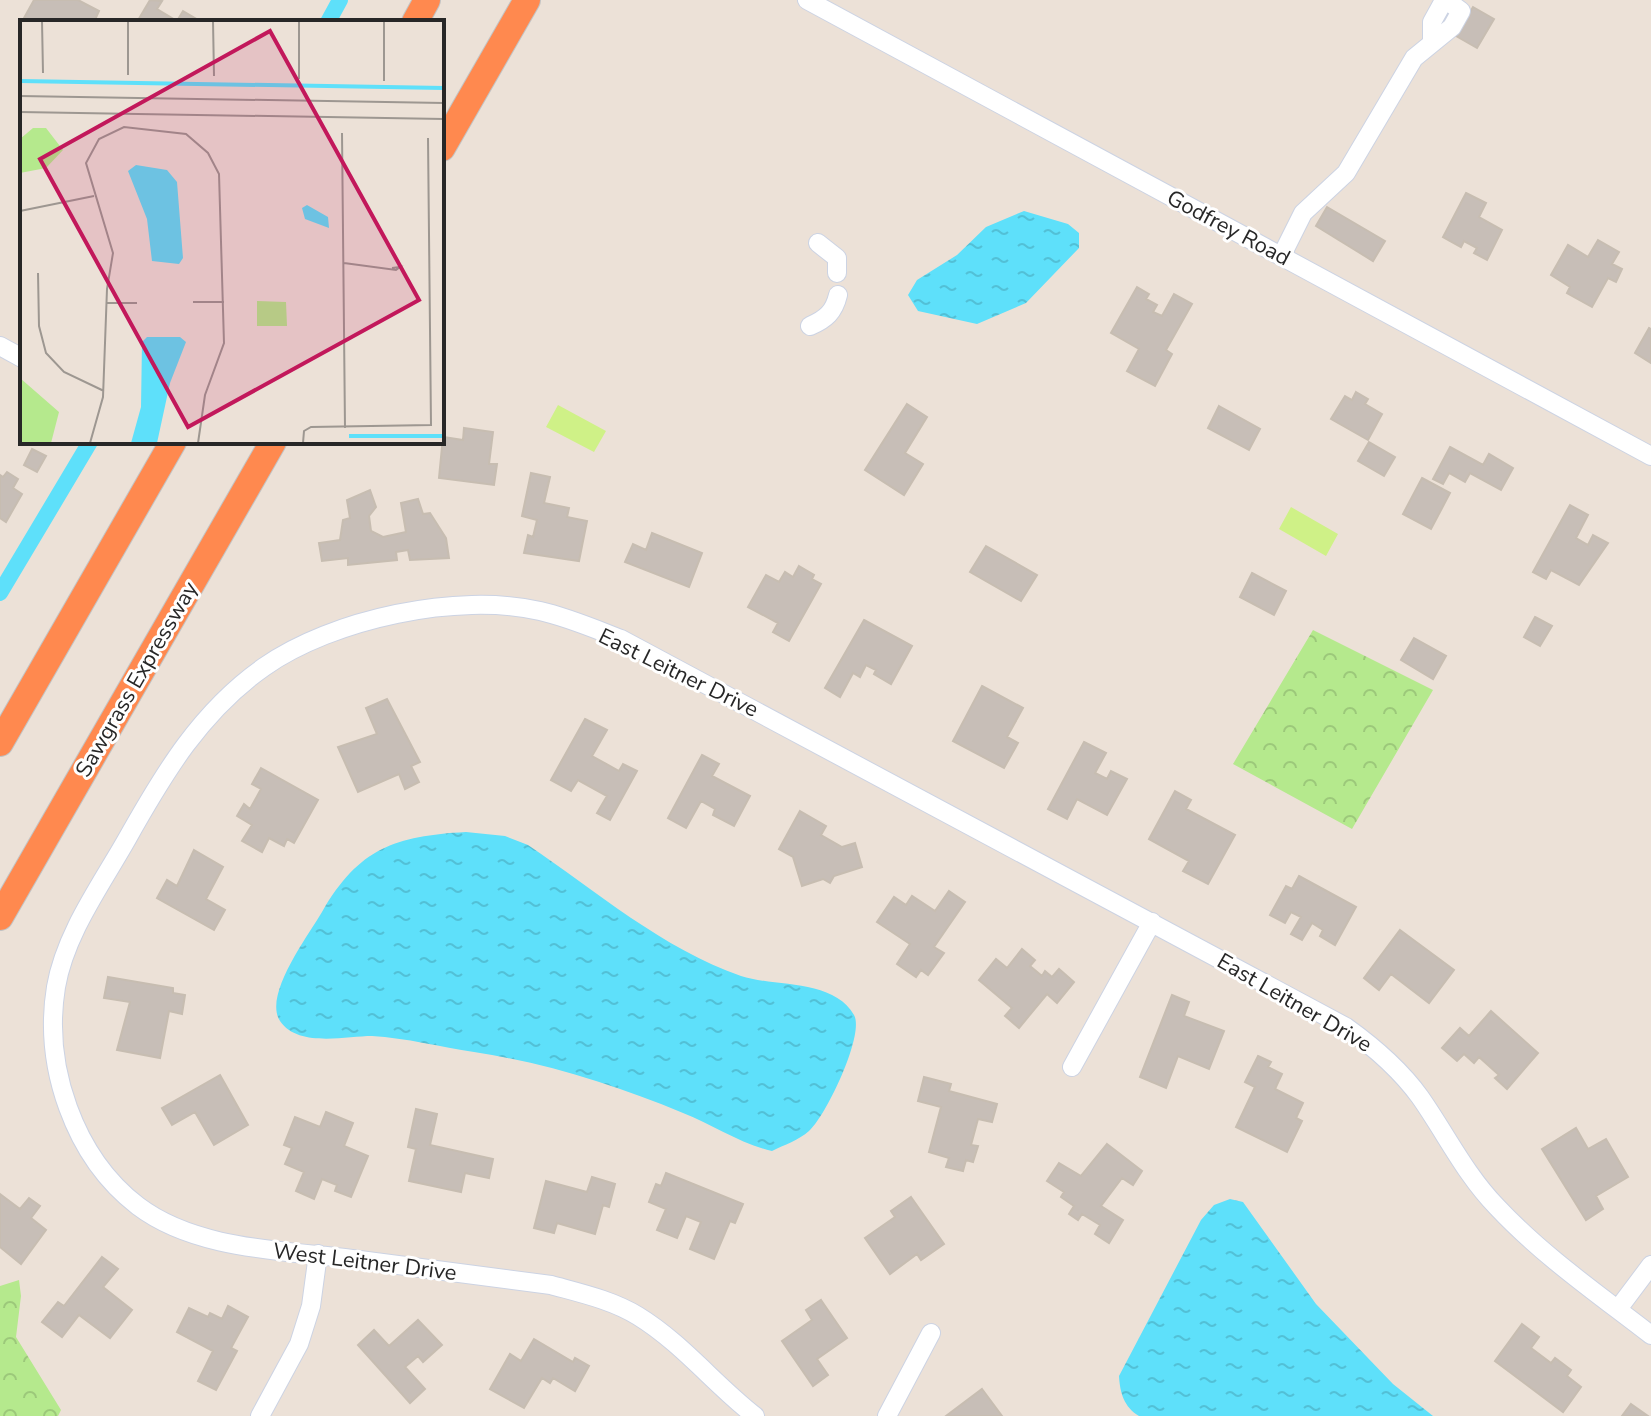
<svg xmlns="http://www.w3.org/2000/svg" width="1651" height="1416" font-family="'Nunito Sans',sans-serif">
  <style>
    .forest { fill: url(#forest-crowns) }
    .pitch { fill: #cff187 }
    .water { fill: url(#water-ripples) }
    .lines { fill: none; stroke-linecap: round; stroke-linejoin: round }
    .canal { stroke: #5ee0fa; stroke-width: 16 }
    .building { fill: #c7beb7; stroke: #c7bdb1; stroke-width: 2 }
    .minor-casing { stroke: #ccd3e3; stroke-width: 20 }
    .highway-casing { stroke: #c3c3c3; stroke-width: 28 }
    .minor { stroke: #fff; stroke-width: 18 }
    .highway { stroke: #ff894f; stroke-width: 26 }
    .labels { text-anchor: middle; stroke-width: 6; stroke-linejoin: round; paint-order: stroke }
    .street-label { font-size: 22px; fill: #272727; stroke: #fff }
    .inset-river { fill: none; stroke: #5ee0fa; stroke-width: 4 }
    .inset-road { fill: none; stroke: #9d9791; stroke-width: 2 }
    .view { fill: #c2185b; fill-opacity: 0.15; stroke: #c2185b; stroke-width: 4 }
    .inset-edge { fill: none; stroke: #272727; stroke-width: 4 }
  </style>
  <defs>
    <pattern id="forest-crowns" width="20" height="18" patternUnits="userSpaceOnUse" patternTransform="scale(2)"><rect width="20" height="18" fill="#b5e98d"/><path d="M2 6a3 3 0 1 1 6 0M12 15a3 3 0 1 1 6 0" fill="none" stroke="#9cc87a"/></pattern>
    <pattern id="water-ripples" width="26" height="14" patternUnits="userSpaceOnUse" patternTransform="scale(2)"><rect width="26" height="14" fill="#5ee0fa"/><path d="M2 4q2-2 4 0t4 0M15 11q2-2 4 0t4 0" fill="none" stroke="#52c0d6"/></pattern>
  </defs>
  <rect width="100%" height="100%" fill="#ece1d7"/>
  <path class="forest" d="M1313 630 1433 690 1352 829 1233 764Z
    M19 1280 21 1296 16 1337 61 1410 58 1416H0V1286Z"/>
  <path class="pitch" d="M558 405 606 431 594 452 546 427Z
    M1291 507 1338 534 1326 556 1279 529Z"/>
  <path class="water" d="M1024 211 1068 224 1079 233V248L1026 303 977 324 918 311 908 295 917 280 957 255 986 227Z
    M466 832 505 836 528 845C596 891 663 949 741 976 774 987 834 979 854 1015 865 1034 826 1116 809 1131 799 1140 784 1145 772 1151 741 1144 713 1125 683 1113 616 1085 546 1063 474 1052 441 1047 406 1038 372 1036 346 1036 298 1048 280 1021 263 995 308 936 322 912 359 848 395 836 466 832Z
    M1230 1199 1243 1202 1316 1304 1393 1384 1433 1416H1139C1124 1407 1120 1393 1119 1376L1201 1220 1214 1205Z"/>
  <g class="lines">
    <path class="canal" d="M328 22 340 0
      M0 593 90 442"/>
  </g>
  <path class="building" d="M34 0H78L99 11 94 22H32L24 18Z
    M150 0 162 1 157 9 177 21 183 11 198 20 197 22H137Z
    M1473 7 1494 19 1477 48 1456 36Z
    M1466 193 1486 203 1479 217 1502 230 1487 260 1474 253 1477 248 1464 241 1461 247 1443 237Z
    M1327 207 1385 241 1373 261 1316 226Z
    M1598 240 1619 252 1612 264 1622 269 1616 282 1608 278 1592 307 1567 293 1570 287 1551 275 1568 245 1588 257Z
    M1137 287 1149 294 1146 299 1157 305 1153 312 1162 316 1174 294 1192 304 1166 350 1172 354 1155 386 1127 371 1139 349 1111 333Z
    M1649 328 1651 329V363L1635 353Z
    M1356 392 1368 399 1365 404 1382 414 1368 440 1331 419 1345 396 1352 400Z
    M907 404 927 417 905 453 923 464 904 495 865 470Z
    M1219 406 1260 429 1249 450 1208 428Z
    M464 428 493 432 489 464H497L494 485 439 478 443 437 463 440Z
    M1369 442 1395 457 1384 476 1358 461Z
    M1450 447 1483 465 1489 454 1513 468 1501 490 1470 473 1465 482 1449 473 1443 484 1433 479Z
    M32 449 46 456 37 472 24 465Z
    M7 472 18 479 13 488 22 494 6 522 0 518V475L3 477Z
    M531 473 550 477 544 503 569 508 567 517 587 521 579 561 524 553 528 535 533 537 537 520 522 516Z
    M1422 478 1450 493 1431 529 1403 514Z
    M370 490 376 507 369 516 371 531 383 537 406 532 401 503 418 499 423 514 430 513 446 538 449 558 410 560 408 550 396 552 397 560 348 565V558L322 561 319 543 340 540 343 520 350 518 347 500Z
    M1570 505 1588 515 1576 538 1588 545 1593 535 1608 543 1579 585 1551 570 1546 579 1533 572Z
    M652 533 702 553 689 587 625 562 633 544 646 550Z
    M986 546 1037 575 1021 601 970 572Z
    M799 566 814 575 812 579 821 584 789 641 773 632 778 623 748 607 766 575 779 582 785 572 793 577Z
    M1252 573 1286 591 1274 615 1240 597Z
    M1535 617 1552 626 1540 646 1524 637Z
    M864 620 912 646 891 684 874 674 876 670 866 665 860 677 853 673 840 697 825 688Z
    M1414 638 1446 656 1433 679 1401 660Z
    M982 686 1023 708 1007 737 1018 743 1004 768 953 741Z
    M387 699 420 762 411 766 419 782 405 789 399 774 358 792 338 747 377 734 366 708Z
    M585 719 607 730 592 756 619 771 623 764 637 771 610 820 597 813 607 796 578 780 571 791 551 780Z
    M1084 742 1106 753 1095 773 1107 779 1111 771 1127 779 1107 815 1077 799 1067 819 1048 809Z
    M702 755 719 764 712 776 750 796 734 826 713 815 715 809 701 801 686 828 668 818Z
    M261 768 318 800 294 843 287 839 284 846 269 838 262 852 242 841 252 825 237 816 244 804 250 809 261 789 252 784Z
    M1175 791 1191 800 1186 809 1235 835 1208 884 1183 871 1189 861 1149 839Z
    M800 811 826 826 821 835 842 847 855 843 862 867 834 876 830 883 823 879 802 886 793 857 779 849Z
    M194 850 223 867 206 899 225 910 214 930 157 898 167 880 177 886Z
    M1299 876 1356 907 1335 945 1320 936 1323 930 1312 923 1302 940 1291 934 1301 917 1291 912 1285 923 1270 915 1286 886 1292 889Z
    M949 891 965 902 934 947 944 953 928 975 921 970 916 977 897 964 910 944 877 922 894 897 906 905 912 896 935 911Z
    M1400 930 1454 970 1429 1003 1391 974 1379 990 1364 978Z
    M1022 949 1035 960 1030 966 1042 976 1045 971 1052 977 1059 969 1074 982 1057 1003 1047 994 1019 1028 1005 1016 1012 1008 979 980 996 959 1007 968Z
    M108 977 173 988V993L185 995 182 1014 169 1011 160 1058 117 1050 130 1002 104 998Z
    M1172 995 1189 1002 1184 1016 1224 1031 1209 1069 1178 1056 1166 1088 1140 1077Z
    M1491 1011 1538 1053 1507 1089 1495 1078 1499 1075 1479 1057 1474 1063 1464 1054 1457 1061 1442 1048 1460 1028 1469 1036Z
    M1258 1056 1271 1062 1268 1067 1282 1074 1275 1089 1303 1103 1296 1118 1302 1121 1287 1152 1236 1127 1255 1087 1245 1082Z
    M220 1075 248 1125 214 1145 195 1112 172 1125 162 1108Z
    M924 1077 951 1084 949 1091 997 1104 992 1122 978 1119 971 1145 978 1146 973 1162 966 1160 963 1171 946 1167 949 1158 929 1152 941 1107 918 1101Z
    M416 1109 437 1114 430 1145 493 1159 489 1178 465 1173 461 1192 409 1181 416 1149 408 1147Z
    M326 1112 353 1123 344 1146 368 1156 351 1197 335 1191 337 1185 322 1179 314 1199 296 1191 304 1172 285 1164 292 1148 284 1145 295 1117 320 1127Z
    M1576 1128 1588 1149 1606 1139 1628 1177 1596 1196 1603 1209 1586 1220 1542 1149Z
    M1107 1144 1142 1171 1133 1185 1122 1178 1101 1206 1123 1220 1109 1243 1095 1234 1100 1225 1082 1214 1078 1220 1069 1214 1074 1206 1061 1197 1064 1192 1047 1181 1059 1163 1081 1176Z
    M666 1173 743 1204 735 1223 730 1221 714 1259 690 1249 701 1222 686 1216 677 1238 657 1230 666 1209 649 1202 656 1184 661 1186Z
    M592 1177 615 1184 609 1207 603 1205 595 1234 557 1223 554 1233 534 1228 546 1181 587 1192Z
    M0 1194 20 1209 29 1198 40 1206 31 1218 46 1230 21 1264 0 1247Z
    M911 1197 944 1244 921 1260 917 1254 890 1274 865 1238 895 1217 891 1211Z
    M102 1257 118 1269 103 1287 132 1310 110 1338 79 1315 62 1337 42 1322 58 1302 64 1306Z
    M821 1300 847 1338 817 1359 828 1375 813 1386 782 1341 812 1320 806 1310Z
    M228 1306 248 1317 231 1348 237 1351 216 1390 198 1381 213 1351 177 1332 189 1308 208 1317 210 1313 222 1319Z
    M418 1320 442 1345 423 1362 418 1356 405 1367 425 1389 410 1403 358 1345 374 1330 389 1346Z
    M1522 1324 1539 1337 1531 1348 1551 1363 1555 1358 1571 1370 1567 1376 1581 1387 1563 1412 1495 1361Z
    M534 1339 573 1362 575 1358 589 1366 575 1391 553 1378 550 1383 542 1378 524 1408 490 1389 510 1354 521 1361Z
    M982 1389 1002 1416H946Z
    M1631 1404 1648 1416H1622Z"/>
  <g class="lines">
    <defs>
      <path id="minor" d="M807 0 1651 456
        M818 243 837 258V273
        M1282 255 1303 213 1346 173 1414 58 1452 27 1461 11 1450 3 1442 4 1432 22V42
        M810 326C826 319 834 312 838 295
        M0 346 22 358
        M1072 1067 1152 922
        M1618 1309 1651 1265
        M260 1416 299 1344 311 1306 318 1254
        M755 1416C715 1385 682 1343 638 1316 612 1300 580 1293 551 1285 485 1276 418 1268 352 1259 283 1250 196 1250 138 1206 74 1157 43 1066 56 987 65 934 101 885 127 839 164 773 201 711 264 667 332 619 458 592 540 611 567 617 595 629 621 639L1346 1027C1374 1047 1399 1068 1420 1097 1446 1134 1465 1174 1497 1207 1543 1256 1598 1294 1651 1335
        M887 1416 931 1333"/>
      <path id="highway" d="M415 22 427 0
        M442 148 527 0
        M0 743 173 442
        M0 917 273 442"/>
    </defs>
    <use href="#minor" class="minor-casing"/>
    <use href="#highway" class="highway-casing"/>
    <use href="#minor" class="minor"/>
    <use href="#highway" class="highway"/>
  </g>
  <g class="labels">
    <g class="street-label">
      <text transform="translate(1229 227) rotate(28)" y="8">Godfrey Road</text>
      <text transform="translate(679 672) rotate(26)" y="8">East Leitner Drive</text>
      <text transform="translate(136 679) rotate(-60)" y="8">Sawgrass Expressway</text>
      <text transform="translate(1295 1002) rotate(30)" y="8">East Leitner Drive</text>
      <text transform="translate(365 1261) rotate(7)" y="8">West Leitner Drive</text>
    </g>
  </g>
  <g transform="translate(20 20)">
    <rect width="424" height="424" fill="#ece1d7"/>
    <path d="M13 108H26L43 130 26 148 0 153V119ZM237 281 266 282 267 306H237ZM0 358 39 392 31 423H0Z" fill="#b5e98d"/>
    <path d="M116 145 147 150 157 162 163 238 159 244 132 241 127 199 108 151ZM287 185 308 197 309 208 285 199 282 188ZM127 317H160L166 322 150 363 137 423H111L121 387 122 322Z" fill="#5ee0fa"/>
    <path class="inset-river" d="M0 61 424 68M329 416H424"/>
    <path class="inset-road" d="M22 1 23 53M108 1V55M193 1 194 56M279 1V59M364 1V61M0 76 424 83M0 92 424 99M322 113 325 408M0 191 74 176M324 243 376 250 380 247 372 248M18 253 19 306 26 333 44 352 84 371M173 282H204M86 283H117M70 423 83 377 87 269 93 233 66 143 79 119 104 107 166 114 188 133 199 154 204 323 185 375 178 423M283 423 284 411 291 407 411 405 408 118"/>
    <path class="view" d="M250 11 399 280 168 407 20 139Z"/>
    <rect width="424" height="424" class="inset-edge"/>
  </g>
</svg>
